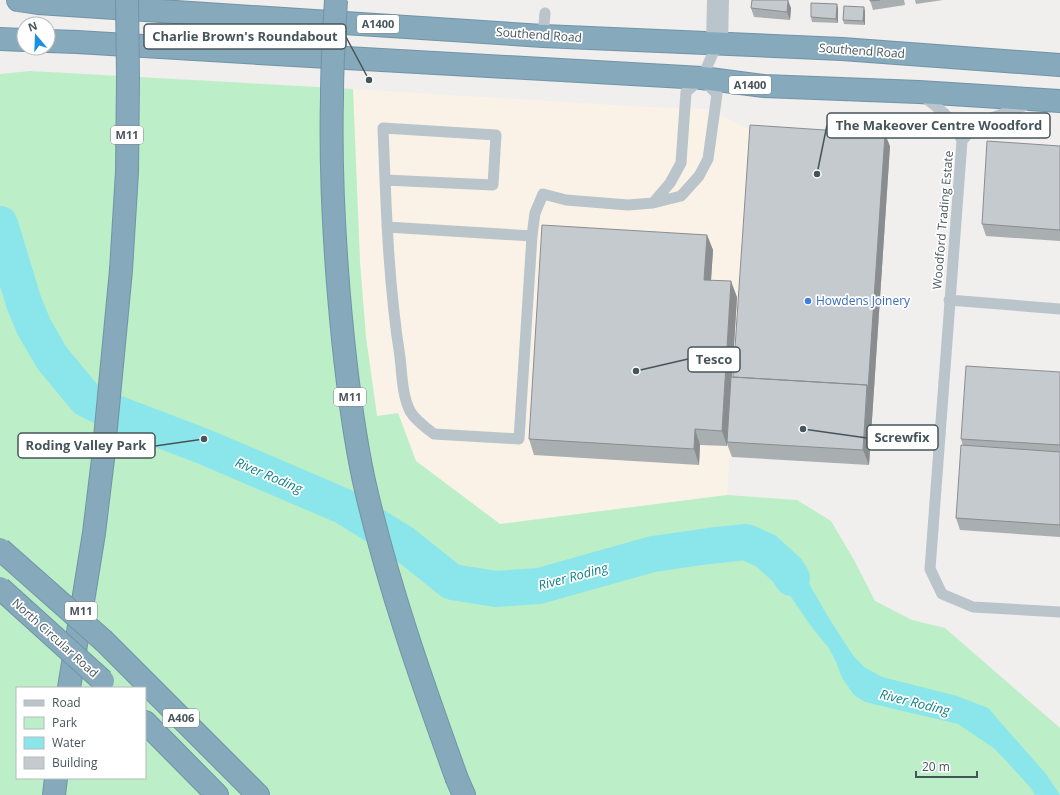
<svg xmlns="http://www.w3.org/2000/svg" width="1060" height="795" font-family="'Open Sans',sans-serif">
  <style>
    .commercial { fill: #fbf2e7 }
    .green { fill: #bceec7; fill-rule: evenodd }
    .water { fill: #8ae6eb }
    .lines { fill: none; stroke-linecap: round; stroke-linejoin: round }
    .river { stroke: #8ae6eb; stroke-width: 36 }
    .highway-casing { stroke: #7194a8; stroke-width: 24 }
    .lane { stroke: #b9c5cb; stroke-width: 11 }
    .street { stroke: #b9c5cb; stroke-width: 22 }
    .highway { stroke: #86a9bc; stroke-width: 22 }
    .highway-bridge-casing { stroke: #7194a8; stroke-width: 24; stroke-linecap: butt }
    .highway-bridge { stroke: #86a9bc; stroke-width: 22 }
    .wall { fill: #a9aeb1 }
    .shaded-wall { fill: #8a8d90 }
    .building { fill: #c5cace; stroke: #8a8d90 }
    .shop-dot { fill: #3f7fe0; stroke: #fff; stroke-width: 1.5 }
    .labels { text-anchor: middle; stroke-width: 3.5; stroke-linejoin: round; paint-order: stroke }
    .shield { fill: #fff; stroke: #7e888c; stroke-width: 1 }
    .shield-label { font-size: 11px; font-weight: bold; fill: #46555b }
    .street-label { font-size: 12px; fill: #46555b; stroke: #fff }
    .shop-label { font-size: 12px; fill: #366cbe; stroke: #fff; text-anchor: start }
    .water-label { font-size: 13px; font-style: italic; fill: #0f8389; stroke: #fff }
    .leader { fill: none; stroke: #46555b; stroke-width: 1.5 }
    .callout-dot { fill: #46555b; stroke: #fff; stroke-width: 1.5 }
    .callout { fill: #fff; stroke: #46555b; stroke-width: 1.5 }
    .callout-label { font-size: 13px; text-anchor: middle; font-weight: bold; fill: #46555b }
  </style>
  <rect width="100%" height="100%" fill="#f1eeee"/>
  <path class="commercial" d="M353 89 645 107 709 109 750 130 727 495 500 524 416 461 398 413 377 416 366 337 360 262Z"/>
  <path class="green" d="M30 71 353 89 360 262 366 337 377 416 398 413 416 461 500 524 727 495 797 500 831 521 854 560 875 601 912 620 945 628 1060 728V795H0V74ZM17 688H145V778H17Z"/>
  <path class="water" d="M752 529 795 559 827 615 852 654 864 667 882 677 957 696 988 708 1046 774 1060 795H1035L1030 787 995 749 958 724 865 702 854 695 842 678 837 664 829 648 813 629 780 581 758 561Z"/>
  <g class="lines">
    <path class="river" d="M0 224 24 303 34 327 52 358 86 399 108 410 205 447 343 506 403 543 452 582 496 589 539 586 653 554 709 546 746 542 766 551 787 570 792 578"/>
    <defs>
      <path id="highway" d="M18 0 38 3 543 36 842 49 1060 65
        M0 39 24 40
        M48 41 77 42 293 55 702 78 764 86 919 92 1060 101
        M104 641 258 795
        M69 688 94 533 103 459 121 270
        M145 722 217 795
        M457 779 464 795
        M54 795 56 778"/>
    </defs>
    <use href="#highway" class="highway-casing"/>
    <path class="lane" d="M543 36 545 13
      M922 95 944 113 954 124 962 141 930 569 942 594 973 607 1060 612
      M962 141 971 130 981 122 1026 105
      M385 180 493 185 496 135 383 128C386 205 388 281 400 357 402 374 402 395 410 411 415 420 426 428 434 434L519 439 532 236
      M653 203 670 183 681 163 686 92 702 78 717 44
      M387 227 532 236 535 213 543 194 566 200 628 205 653 203 681 196 699 176 708 159 717 94 703 80
      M949 300 1060 309"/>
    <path class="street" d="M717 44 718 0"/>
    <use href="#highway" class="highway"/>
    <defs>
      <path id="highway-bridge" d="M336 0C334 32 332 64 332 96 330 177 335 259 343 339 348 387 354 435 364 481 387 583 422 682 457 779
        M121 270 127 172 128 78 127 0
        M0 549 104 641
        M0 588 103 681"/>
    </defs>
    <use href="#highway-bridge" class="highway-bridge-casing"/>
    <use href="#highway-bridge" class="highway-bridge"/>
  </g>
  <path class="wall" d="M870 0H904L905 5 873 10Z
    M915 0H943L916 4Z
    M837 4 838 9V23L812 22 811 17Z
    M751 8H791L790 20 754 17Z
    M865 11V25L844 24 843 20Z
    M890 146 869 465 732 457 727 444V446L700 445 699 465 534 455 529 439 707 235 713 250 711 280 737 297 732 377H733Z
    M1060 146V241L986 236 982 224Z
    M1060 372V537L960 530 956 518 963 446 961 439Z"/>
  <path class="shaded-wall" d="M788 0 791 8 790 20 787 12Z
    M837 4 838 9V23L836 19Z
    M864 7 865 11V25L863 21Z
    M885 134 890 146 869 465 863 450Z
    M707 235 713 250 710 295 704 280Z
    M731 281 737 297 728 442H727V446L722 431Z
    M695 429 700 445 699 465 694 449Z"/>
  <path class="building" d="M752 0H788L787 12 751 8Z
    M870 0H880L870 1Z
    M811 3 837 4 836 19 811 17Z
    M844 6 864 7 863 21 843 20Z
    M750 125 885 134 868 389 867 385 733 377Z
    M987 141 1060 146V230L982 224Z
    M542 225 707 235 704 280 731 281 722 431 695 429 694 449 529 439Z
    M966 366 1060 372V445L961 439Z
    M731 377 867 385 863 450 727 442Z
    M961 445 1060 452V525L956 518Z"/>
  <circle class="shop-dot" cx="808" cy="301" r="4"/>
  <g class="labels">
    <g class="shield">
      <rect x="357" y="15" width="42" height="18" rx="3"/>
      <rect x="729" y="76" width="42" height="18" rx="3"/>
      <rect x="111" y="126" width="32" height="18" rx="3"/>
      <rect x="334" y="388" width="32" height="18" rx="3"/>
      <rect x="65" y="602" width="32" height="18" rx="3"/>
      <rect x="163" y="709" width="36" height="18" rx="3"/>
    </g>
    <g class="shield-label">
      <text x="378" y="28">A1400</text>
      <text x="750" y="89">A1400</text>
      <text x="127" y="139">M11</text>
      <text x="350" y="401">M11</text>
      <text x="81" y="615">M11</text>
      <text x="181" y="722">A406</text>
    </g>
    <g class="street-label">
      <text transform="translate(539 35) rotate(4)" y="4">Southend Road</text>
      <text transform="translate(862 51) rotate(4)" y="4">Southend Road</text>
      <text transform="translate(943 220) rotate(-85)" y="4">Woodford Trading Estate</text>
      <text transform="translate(55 638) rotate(42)" y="4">North Circular Road</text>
    </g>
    <g class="shop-label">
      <text x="816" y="305">Howdens Joinery</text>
    </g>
    <g class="water-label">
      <text transform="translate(269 475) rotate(23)" y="5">River Roding</text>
      <text transform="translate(573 576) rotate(-15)" y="5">River Roding</text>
      <text transform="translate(915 702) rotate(14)" y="5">River Roding</text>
    </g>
  </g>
  <path class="leader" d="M369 80L346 37M817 174L827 125M636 371L688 359M803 429L867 438M204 439L155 446"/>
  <g class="callout-dot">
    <circle cx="369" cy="80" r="4"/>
    <circle cx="817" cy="174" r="4"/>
    <circle cx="636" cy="371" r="4"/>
    <circle cx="803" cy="429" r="4"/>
    <circle cx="204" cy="439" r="4"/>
  </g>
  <g class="callout">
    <rect x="144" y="24" width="202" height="25" rx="4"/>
    <rect x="827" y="113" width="223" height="25" rx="4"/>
    <rect x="688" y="347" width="52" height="25" rx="4"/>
    <rect x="867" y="425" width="71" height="25" rx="4"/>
    <rect x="18" y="433" width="137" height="25" rx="4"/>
  </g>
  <g class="callout-label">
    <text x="245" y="41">Charlie Brown's Roundabout</text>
    <text x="939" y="130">The Makeover Centre Woodford</text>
    <text x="714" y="364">Tesco</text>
    <text x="902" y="442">Screwfix</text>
    <text x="86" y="450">Roding Valley Park</text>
  </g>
  <rect x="16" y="687" width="130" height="92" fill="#ffffff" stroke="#b5bbbd"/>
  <rect x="24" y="700" width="20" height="6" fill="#b9c5cb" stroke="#b5bbbd"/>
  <text x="52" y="707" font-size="12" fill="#46555b">Road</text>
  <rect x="24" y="717" width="20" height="12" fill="#bceec7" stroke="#b5bbbd"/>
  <text x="52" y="727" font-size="12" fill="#46555b">Park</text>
  <rect x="24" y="737" width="20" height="12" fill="#8ae6eb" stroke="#b5bbbd"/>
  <text x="52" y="747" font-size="12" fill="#46555b">Water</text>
  <rect x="24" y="757" width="20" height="12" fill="#c5cace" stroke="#b5bbbd"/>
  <text x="52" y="767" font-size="12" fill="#46555b">Building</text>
  <g transform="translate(36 36) rotate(341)"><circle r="19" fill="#ffffff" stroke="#b5bbbd"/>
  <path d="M0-3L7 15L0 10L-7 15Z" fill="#1b90de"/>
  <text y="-6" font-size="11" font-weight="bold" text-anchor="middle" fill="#46555b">N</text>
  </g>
  <path d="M916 771v6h61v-6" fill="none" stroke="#46555b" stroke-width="2"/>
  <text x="922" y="771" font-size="12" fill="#46555b" stroke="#ffffff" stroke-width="3" paint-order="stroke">20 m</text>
</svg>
